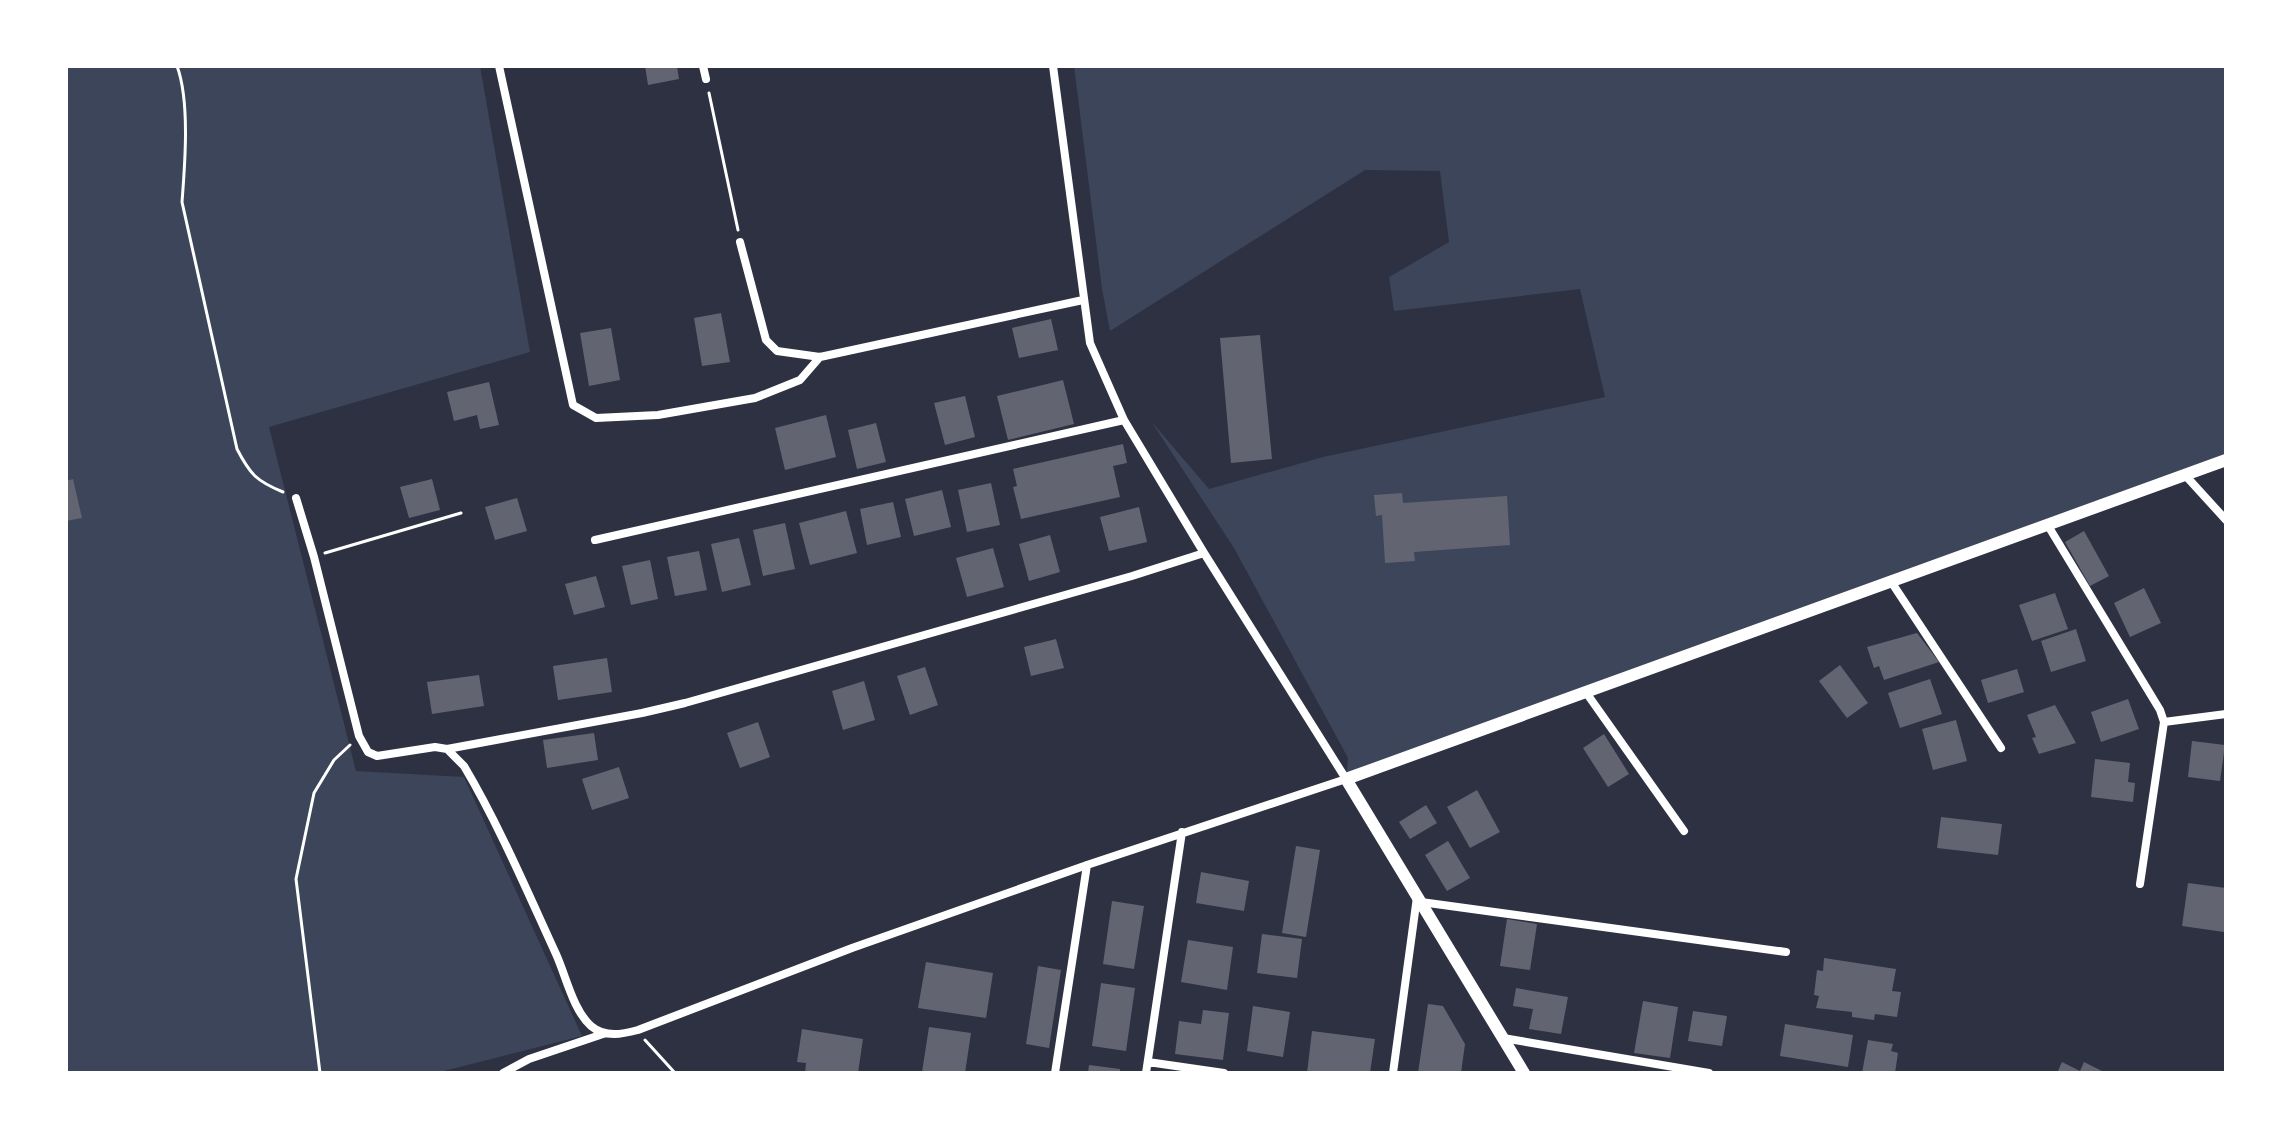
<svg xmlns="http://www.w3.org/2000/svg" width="2292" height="1139" font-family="Inter,sans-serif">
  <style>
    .green { fill: #3c4559 }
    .building { fill: #626471 }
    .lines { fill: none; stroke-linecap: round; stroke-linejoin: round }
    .path { stroke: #fff; stroke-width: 3 }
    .minor { stroke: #fff; stroke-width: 8 }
    .tertiary { stroke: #fff; stroke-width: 12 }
  </style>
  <rect width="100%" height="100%" fill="#2d3142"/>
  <path class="green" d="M66 66H480L530 352 269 427 356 771 464 777 582 1036 436 1073H66Z
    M1074 66H2226V460L1346 779 1348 758 1234 548 1151 421 1209 489 1323 457 1605 397 1580 289 1394 311 1389 277 1449 242 1440 171 1365 170 1110 331 1102 289Z"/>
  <path class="building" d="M645 66H677L679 79 648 85Z
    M721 313 730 362 702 366 694 318Z
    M1051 319 1058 350 1019 358 1012 328Z
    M611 328 620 380 589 386 580 333Z
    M1260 335 1272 459 1231 463 1220 338Z
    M1063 380 1074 424 1008 440 997 396Z
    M489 382 499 425 480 429 477 415 454 421 447 392Z
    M965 396 975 437 945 445 934 403Z
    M826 415 836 457 785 470 775 428Z
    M876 423 886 462 857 469 848 430Z
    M1123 444 1127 463 1113 466 1120 497 1021 519 1013 487 1017 486 1013 469Z
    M73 479 82 518 66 521V481Z
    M432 479 440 510 409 518 400 487Z
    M991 483 1000 525 967 532 958 490Z
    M942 490 951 527 914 536 905 499Z
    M1402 493 1403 503 1507 496 1510 545 1414 552 1415 561 1385 563 1382 515 1376 516 1374 495Z
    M517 498 527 531 495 540 485 507Z
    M893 502 901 537 867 545 860 509Z
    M1139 507 1147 542 1109 551 1100 517Z
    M846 511 857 553 810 565 799 523Z
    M785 523 795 569 763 576 753 530Z
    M2084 531 2109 576 2090 586 2065 542Z
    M1050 535 1060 572 1029 581 1019 544Z
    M739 538 751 585 722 592 711 544Z
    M993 548 1004 587 967 597 956 558Z
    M699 551 707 590 675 596 667 557Z
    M650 560 658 599 631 605 622 566Z
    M596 576 605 607 574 615 565 584Z
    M2144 588 2161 623 2130 637 2114 603Z
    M2055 593 2068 629 2032 641 2019 605Z
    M2076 629 2086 661 2051 672 2041 641Z
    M1917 633 1939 662 1884 680 1879 666 1874 668 1867 647Z
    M1056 639 1064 668 1031 676 1024 647Z
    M607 658 612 692 558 700 553 666Z
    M1840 665 1868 703 1847 718 1819 681Z
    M925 667 938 705 910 715 897 676Z
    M2017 669 2024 692 1988 703 1981 680Z
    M479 675 484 706 432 714 427 682Z
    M1930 679 1942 714 1900 728 1888 693Z
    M864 681 875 720 843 730 832 691Z
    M2128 699 2139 729 2101 742 2091 712Z
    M2055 705 2076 743 2039 754 2032 738 2036 737 2027 715Z
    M1956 720 1967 761 1933 770 1922 729Z
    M758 722 770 757 740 768 727 733Z
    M594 733 598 760 547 768 543 740Z
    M1604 734 1629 774 1608 787 1583 748Z
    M2192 741 2225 745 2220 781 2188 777Z
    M2095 759 2130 763 2128 782 2135 783 2133 802 2091 797Z
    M619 767 629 798 592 810 582 779Z
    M1477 790 1500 832 1470 848 1447 807Z
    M1426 805 1437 823 1410 839 1399 822Z
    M1941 817 2002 824 1998 855 1937 848Z
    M1448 841 1470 878 1447 891 1425 855Z
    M1296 846 1320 850 1306 937 1282 933Z
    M1201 872 1249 881 1244 911 1196 903Z
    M2188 883 2226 888 2224 932 2182 926Z
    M1112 901 1144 906 1134 969 1103 964Z
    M1507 919 1537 924 1530 970 1500 966Z
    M1262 934 1302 939 1297 978 1257 973Z
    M1188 940 1233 947 1227 990 1181 982Z
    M1824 958 1896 969 1892 991 1901 992 1897 1017 1875 1014 1874 1020 1852 1017V1012L1816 1008 1819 996 1814 995 1817 970 1823 971Z
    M926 962 993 973 986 1018 918 1008Z
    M1038 966 1061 970 1049 1048 1026 1044Z
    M1101 983 1135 988 1126 1051 1092 1046Z
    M1516 988 1568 997 1561 1034 1529 1029 1533 1009 1513 1006Z
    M1643 1001 1678 1007 1670 1058 1634 1053Z
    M1428 1004 1443 1006 1465 1044 1461 1073H1418Z
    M1253 1006 1290 1012 1283 1057 1247 1051Z
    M1203 1010 1229 1013 1223 1060 1175 1054 1179 1021 1201 1024Z
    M1693 1011 1727 1016 1722 1046 1688 1041Z
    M1785 1024 1853 1035 1848 1067 1780 1056Z
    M929 1027 971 1033 965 1073 922 1072Z
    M802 1029 863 1039 858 1073H805L806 1063 797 1062Z
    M1312 1031 1375 1039 1370 1073H1307Z
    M1868 1040 1893 1044 1891 1051 1898 1053 1895 1073H1862Z
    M2062 1062 2080 1071 2084 1062 2106 1073H2057Z
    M1089 1065 1120 1069V1073H1088Z"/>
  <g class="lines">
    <path class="path" d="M177 66C190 101 185 164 182 202L237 449C250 474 256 481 283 492
      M709 93 738 230
      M325 553 461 513
      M645 1040 675 1073
      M320 1073 296 879 314 793 334 760 350 745"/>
    <path class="minor" d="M499 66 573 405 596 418 658 415 755 398 800 380 820 357
      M703 66 706 79
      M740 242 766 340 777 351 820 357 1083 300
      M2185 475 2226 520
      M296 498 314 557 359 736 368 752 377 756 435 747 447 749 464 766C499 825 527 891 556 954 566 976 573 1010 591 1026 605 1038 623 1034 638 1030L852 948 1087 865 1346 779 1204 553 1124 420 1090 343 1053 66
      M2047 524 2160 710 2164 722 2140 884
      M595 540 1124 420
      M1890 580 2001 748
      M1585 691 1684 831
      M2164 722 2226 714
      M447 749 642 713 685 703 1132 576 1204 553
      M1421 902 1786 952
      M1503 1038 1709 1073
      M1148 1062 1224 1073
      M503 1073 529 1059 606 1033
      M1055 1073 1087 865
      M1146 1073 1182 832
      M1393 1073 1417 897"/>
    <path class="tertiary" d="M1524 1073 1346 779 2226 460"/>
  </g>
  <rect width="2292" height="1139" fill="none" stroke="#ffffff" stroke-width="136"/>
</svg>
